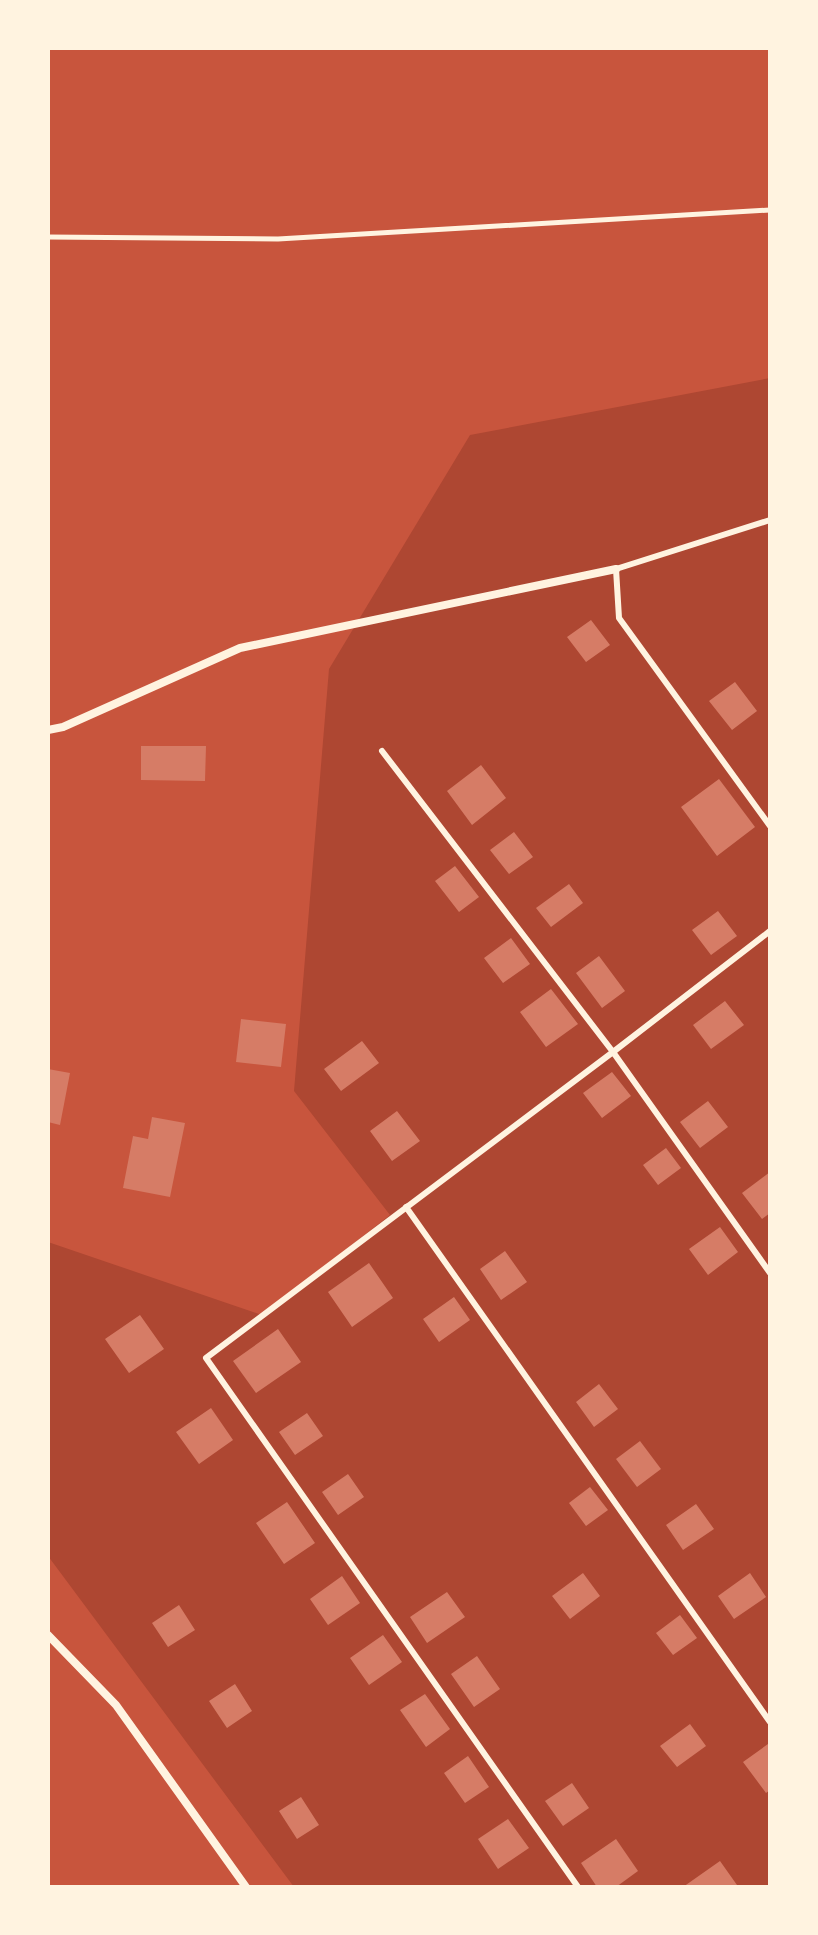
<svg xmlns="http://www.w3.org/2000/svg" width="818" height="1935" font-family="'Golos Text',sans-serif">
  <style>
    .green { fill: #ae4732 }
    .building { fill: #d67c66 }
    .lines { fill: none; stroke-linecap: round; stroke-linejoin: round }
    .path { stroke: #fff3e0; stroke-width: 5 }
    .service { stroke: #fff3e0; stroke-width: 6 }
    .minor { stroke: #fff3e0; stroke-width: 8 }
  </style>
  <rect width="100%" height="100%" fill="#c8553d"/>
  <path class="green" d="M770 378V1887H294L48 1556V1242L262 1315 390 1215 294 1091 329 669 470 435Z"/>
  <path class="building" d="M591 620 610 645 586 662 567 637Z
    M735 682 757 711 732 730 709 701Z
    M141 746H206L205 781 141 780Z
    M481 765 506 798 472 825 447 791Z
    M719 779 755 827 717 856 681 807Z
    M514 832 533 857 509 874 490 850Z
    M455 866 479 897 459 912 435 881Z
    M569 884 583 903 551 927 536 908Z
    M718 911 737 936 711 955 692 930Z
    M511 938 530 964 503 983 484 958Z
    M599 956 625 991 602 1008 576 973Z
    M551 989 578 1024 546 1047 520 1012Z
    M725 1001 744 1025 711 1049 693 1025Z
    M241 1019 286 1024 281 1067 236 1062Z
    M362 1041 379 1063 341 1091 324 1069Z
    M48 1069 70 1073 60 1125 48 1122Z
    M612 1072 631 1096 602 1118 583 1093Z
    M708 1101 728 1127 700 1148 680 1122Z
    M397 1111 420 1141 392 1161 370 1131Z
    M152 1117 185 1123 170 1197 123 1188 133 1136 148 1139Z
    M666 1148 681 1168 658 1185 643 1165Z
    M770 1172V1213L762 1219 742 1193Z
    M720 1227 738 1252 708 1275 689 1249Z
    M505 1251 527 1282 501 1300 480 1269Z
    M369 1263 393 1298 352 1327 328 1292Z
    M454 1297 470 1320 439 1342 423 1319Z
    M140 1315 164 1349 129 1373 105 1339Z
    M278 1329 301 1362 256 1393 233 1361Z
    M599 1384 618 1409 594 1427 576 1402Z
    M211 1408 233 1440 199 1464 176 1432Z
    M307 1413 323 1436 295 1455 279 1432Z
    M640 1441 661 1469 637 1487 616 1459Z
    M348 1474 364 1497 338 1515 322 1492Z
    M590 1487 608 1510 586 1526 569 1503Z
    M287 1502 315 1543 284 1564 256 1523Z
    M696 1504 714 1529 683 1550 666 1525Z
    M583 1573 600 1596 570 1619 552 1596Z
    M750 1573 766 1597 734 1619 718 1596Z
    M342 1576 360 1603 328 1625 310 1599Z
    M447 1592 465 1617 427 1643 410 1617Z
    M179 1605 195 1630 168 1647 152 1623Z
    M680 1615 697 1638 673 1655 656 1633Z
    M383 1635 402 1662 369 1685 350 1658Z
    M477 1656 500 1689 474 1707 451 1674Z
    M235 1684 252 1711 227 1728 209 1701Z
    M425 1694 450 1729 426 1747 400 1710Z
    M690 1724 706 1746 677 1767 660 1746Z
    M768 1744 770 1747V1790L766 1793 743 1762Z
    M468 1756 489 1787 465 1803 444 1773Z
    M572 1783 589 1808 563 1826 545 1801Z
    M301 1797 319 1825 297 1839 279 1811Z
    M508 1819 529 1848 498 1869 478 1839Z
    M616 1839 638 1871 616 1887H597L581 1863Z
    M720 1861 737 1885 734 1887H683Z"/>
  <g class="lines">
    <path class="path" d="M48 237 278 239 770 210"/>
    <path class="service" d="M770 520 616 569 619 618 770 826
      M382 751 613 1052 770 931
      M406 1207 770 1722
      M578 1887 206 1358 613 1052 770 1273"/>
    <path class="minor" d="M48 730 63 727 240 648 616 569
      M48 1635 116 1705 246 1887"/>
  </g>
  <rect width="818" height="1935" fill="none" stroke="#fff3e0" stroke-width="100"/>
</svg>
